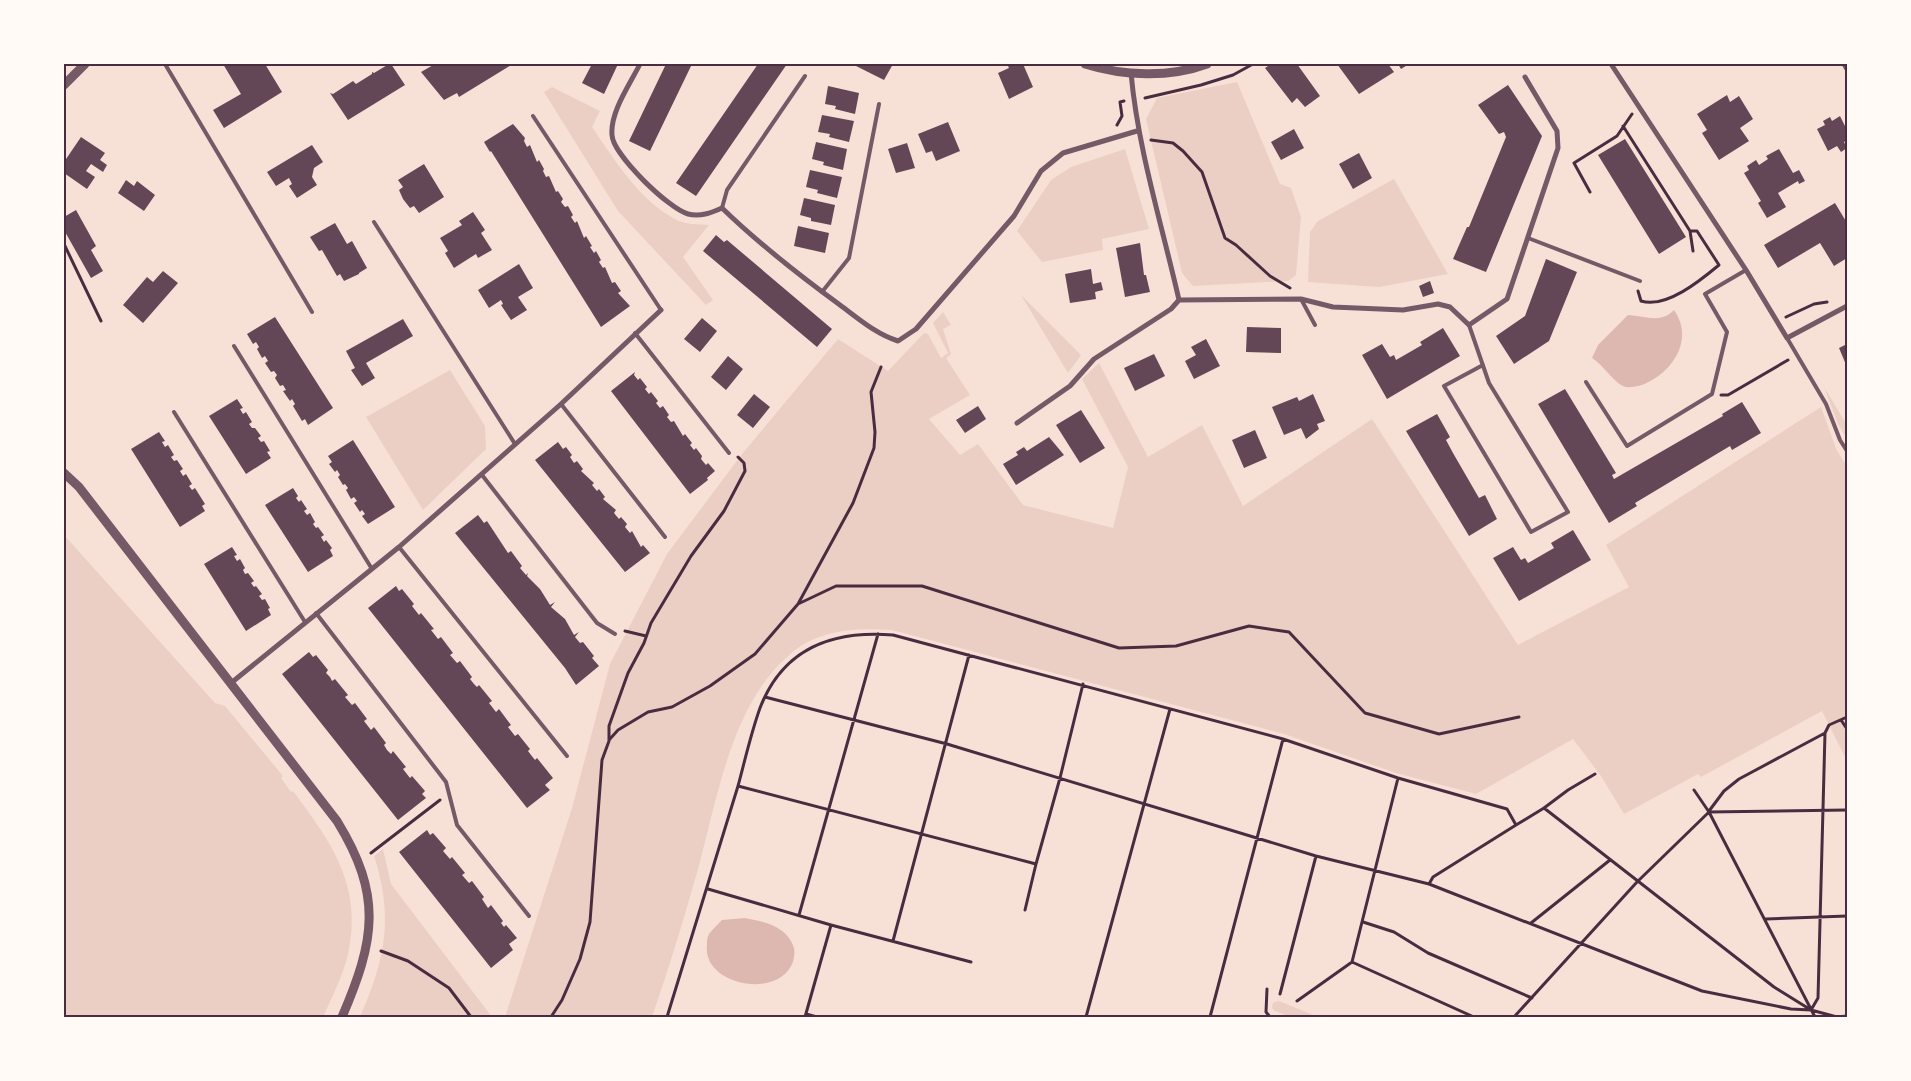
<svg xmlns="http://www.w3.org/2000/svg" width="1911" height="1081" font-family="Poppins,sans-serif">
  <style>
    .green { fill: #ebcfc5 }
    .water { fill: #dcb8b0 }
    .building { fill: #644757 }
    .lines { fill: none; stroke-linecap: round; stroke-linejoin: round }
    .path { stroke: #4a2c40; stroke-width: 3 }
    .service { stroke: #755966; stroke-width: 4 }
    .minor { stroke: #755966; stroke-width: 5 }
    .tertiary { stroke: #755966; stroke-width: 9 }
    .neatline { fill: none; stroke: #4a2c40; stroke-width: 2 }
  </style>
  <rect width="100%" height="100%" fill="#f7e1d7"/>
  <path class="green" d="M1237 82 1280 184 1291 188 1301 217 1296 275 1288 281 1193 286 1182 273 1146 119 1157 98Z
    M552 87 600 111 592 127C614 159 640 201 675 219 685 225 698 224 709 225L683 257 713 300 706 305 618 211 544 92Z
    M1125 149 1149 229 1102 239 1103 250 1042 262 1017 231 1051 180 1071 167Z
    M1394 179 1448 274 1379 287 1308 282 1310 232 1318 221Z
    M1021 295 1081 355 1068 373Z
    M943 312 951 325 943 329 951 354 946 358 970 395 929 419 960 455 978 444 1023 505 1113 528 1128 467 1082 379 1099 363 1148 457 1202 425 1243 506 1372 419 1518 645 1629 587 1606 545 1821 407 1837 451 1847 466V761L1822 711 1701 777 1698 774 1624 814 1601 776 1573 739 1476 794 1396 773 1284 734 892 630C858 628 822 629 794 651 732 700 718 796 698 869 684 919 669 968 652 1017H505L572 808 610 664 667 554 742 454 838 339 888 371 924 333 928 334 941 358 948 353 933 323Z
    M450 370 485 426 486 449 423 510 366 417Z
    M1824 387 1847 425V439L1838 424Z
    M64 535 215 703 225 706 283 776 281 778 291 792 293 791C331 842 363 885 348 954 343 976 332 997 323 1017H64Z
    M383 849 391 884 492 1017H360C385 959 394 918 374 856Z
    M1279 1001 1318 1017H1290L1273 1010 1272 1006 1274 1002Z"/>
  <path class="water" d="M1674 310C1695 340 1672 373 1642 385 1636 386 1629 389 1623 386 1614 382 1602 364 1592 358L1598 345 1628 315C1646 316 1660 324 1674 310Z
    M745 918C765 922 787 926 794 948 795 953 794 961 791 966 774 999 702 984 707 945 707 941 707 937 709 934 713 929 718 924 722 920Z"/>
  <path class="building" d="M223 64H265L282 92 224 128 213 110 241 94Z
    M389 64H391L405 85 348 120 330 93 333 94 353 81 356 84 372 74V72L374 73Z
    M435 64H513L459 97 457 93 444 100 421 72Z
    M592 64H618L604 94 582 83Z
    M666 64H692L650 151 629 141Z
    M758 64H787L696 196 676 183Z
    M852 64H893L884 80Z
    M1007 64H1023L1033 87 1009 99 998 73 1009 68Z
    M1271 64H1297L1320 96 1305 107 1297 98 1292 103 1265 68Z
    M1337 64H1388L1394 72 1359 94Z
    M1398 64H1409L1401 69Z
    M1508 85 1542 136 1486 272 1453 259 1467 227H1469L1506 137 1504 132 1499 134 1478 105Z
    M828 86 859 93 855 114 835 109 836 106 825 104Z
    M1727 95 1730 102 1739 96 1753 119 1740 128 1749 141 1719 160 1702 133 1707 130 1697 114Z
    M822 115 854 121 849 142 829 137 830 134 818 132Z
    M1840 116 1847 130V140L1844 142 1847 148 1841 152 1837 146 1828 151 1817 129 1825 125 1823 121 1830 117 1832 121Z
    M948 122 960 151 936 161 932 151 926 153 918 134Z
    M513 124 525 138 524 141 527 147 530 145 537 162 539 160 544 169 543 171 546 177 549 176 556 192 558 191 563 199 561 202 565 207 568 206 573 215 571 217 575 223 577 221 584 238 586 236 592 246 590 247 594 253 596 251 601 260 599 262 603 268 605 267 612 283 615 282 621 291 618 293 630 306 601 327 491 151 490 152 484 142Z
    M1294 129 1304 148 1281 160 1271 142Z
    M81 137 105 153 100 160 107 165 103 172 91 164 86 171 95 177 87 189 64 173V162Z
    M1625 139 1686 237 1659 254 1598 155Z
    M816 142 847 149 843 170 823 165 824 162 812 159Z
    M907 143 915 168 896 173 888 149Z
    M312 145 323 162 314 168 312 177 317 185 297 198 289 186 292 184 289 178 276 186 267 172Z
    M1779 149 1793 173 1799 170 1805 181 1799 184 1798 181 1778 193 1786 207 1767 218 1758 203 1761 201 1744 173 1749 170 1747 166 1756 160 1759 165 1768 159 1766 156Z
    M1359 153 1372 178 1353 189 1339 164Z
    M424 164 444 197 419 213 414 206 410 208 403 199 399 190 403 187 398 180Z
    M810 170 842 177 837 198 817 193 818 190 806 187Z
    M126 180 134 186 137 181 155 195 144 211 118 193Z
    M804 198 835 205 831 225 811 221V218L800 215Z
    M1835 203 1847 223V258L1834 266 1820 243 1778 268 1764 245Z
    M76 210 96 246 91 250 103 271 91 278 64 230V217Z
    M473 212 485 230 481 233 492 250 478 258 476 254 454 268 445 253 448 251 440 238 462 225 459 221Z
    M335 223 347 244 352 241 367 268 359 273V274L344 281 340 274 337 276 322 250 319 251 310 237Z
    M798 226 829 233 825 253 794 246Z
    M716 235 724 242 727 240 832 329 817 347 703 251Z
    M1140 243 1144 275H1146L1150 292 1125 297 1116 248Z
    M1546 259 1577 272 1549 341 1514 364 1496 336 1525 316Z
    M519 264 533 288 518 297 527 310 511 320 501 305 503 304 501 300 489 308 478 290Z
    M1091 269 1093 284 1101 282 1103 290 1095 292 1096 299 1070 303 1065 274Z
    M163 271 178 283 143 323 123 305 147 277 153 282Z
    M1430 281 1434 293 1423 297 1419 286Z
    M275 317 333 408 308 425 305 419 302 421 293 406 295 404 292 399 290 401 283 391 286 390 283 385 280 386 275 378 277 375 274 371 271 372 265 363 268 361 265 356 262 358 257 349 259 347 256 342 253 344 247 334Z
    M702 318 717 331 700 352 684 339Z
    M403 319 413 336 366 363 375 378 362 386 351 370 355 368 346 351Z
    M1247 327 1281 328V353L1246 352Z
    M1443 328 1460 356 1387 399 1362 355 1382 344 1390 357 1394 355 1396 360 1422 345 1420 342Z
    M1206 339 1220 366 1194 379 1185 361 1196 355 1191 347Z
    M1847 344V367L1839 348Z
    M1154 354 1165 376 1135 391 1124 368Z
    M728 356 743 369 726 390 711 377Z
    M635 372 634 375 638 380 640 378 647 387 645 389 649 394 651 392 658 401 656 403 660 408 663 406 669 415 667 417 671 422 674 421 683 436 685 434 692 443 690 445 694 450 696 448 702 456 701 459 706 465 708 463 715 471 707 478 708 480 690 494 611 391Z
    M1565 389 1616 473 1612 475 1614 479 1723 416 1722 414 1742 402 1761 433 1732 450 1730 446 1635 503 1637 506 1609 523 1538 404Z
    M754 394 770 407 753 428 737 415Z
    M1313 394 1325 421 1317 424 1319 429 1306 439 1301 428 1284 435 1272 407 1297 397 1299 401Z
    M237 399 243 408 240 409 243 414 246 412 252 422 249 424 252 428H255L261 436 258 438 261 442 264 441 270 451 267 452 271 458 246 474 209 416Z
    M978 406 986 419 965 433 956 420Z
    M1081 410 1105 448 1080 463 1056 425Z
    M1437 414 1450 437 1446 440 1453 453 1479 498 1485 495 1497 519 1469 536 1406 431Z
    M1255 430 1267 458 1244 468 1232 440Z
    M159 432 165 441 162 442 165 447 168 445 174 455 171 457 174 461 177 460 183 469 180 471 183 476 186 474 192 484 189 486 192 490 195 488 205 504 202 506 205 511 180 527 131 449Z
    M1049 437 1064 455 1016 485 1003 464 1018 455 1016 452 1024 447 1027 451Z
    M353 440 395 507 368 524 362 516 365 514 362 510 360 512 354 503 357 501 354 497 351 499 346 490 348 488 345 484 343 485 338 477 340 475 337 470 335 472 329 464 332 462 328 456Z
    M558 442 563 449 566 447 572 455 570 457 574 463 577 461 583 469 581 471 594 483 592 485 597 491 599 489 605 497 603 499 616 510 614 513 619 519 621 517 627 524 625 527 630 533 632 531 641 547 643 545 650 553 625 572 535 460Z
    M293 488 298 496 296 498 299 502 301 500 307 509 304 511 307 515 310 513 315 522 313 524 316 528 318 527 324 535 321 537 324 542 326 540 332 548 330 550 333 556 308 572 265 505Z
    M478 515 484 523 487 521 508 553 511 551 522 566 520 568 526 575 528 573 527 576 540 589 550 605 555 602 551 607 565 619 574 635 579 632 575 637 580 643 583 642 594 656 592 658 599 666 576 685 565 668 455 533Z
    M1573 530 1591 560 1519 601 1493 558 1513 547 1521 560 1525 558 1528 563 1554 548 1551 543Z
    M232 547 237 555 234 556 237 561 240 559 245 568 243 570 245 574 248 573 254 581 251 583 254 587 256 586 262 594 259 596 262 600 265 599 270 608 268 609 271 615 246 631 204 564Z
    M396 586 399 591 402 589 414 604 412 606 419 615 421 613 434 629 431 630 438 639 441 637 453 653 450 655 457 663 460 661 472 677 470 679 474 684 477 687 479 685 492 701 489 703 496 712 499 709 511 725 508 727 515 736 518 734 530 749 528 751 531 755 535 760 537 758 553 778 545 785 550 790 527 808 368 608Z
    M309 652 313 657 316 655 328 670 326 673 330 677 332 681 335 679 348 695 345 697 352 705 355 703 367 719 364 721 371 730 374 727 386 743 384 745 387 750 391 754 393 751 406 767 403 769 410 778 412 776 425 791 422 794 426 798 398 820 282 674Z
    M427 830 430 835 433 833 446 848 443 851 450 859 452 857 465 873 462 875 469 883 472 881 484 897 482 899 488 908 491 905 503 921 501 923 504 927 506 925 517 938 509 944 513 950 491 968 399 852Z"/>
  <g class="lines">
    <path class="path" d="M1145 98 1201 85 1233 75 1253 64
      M1117 125 1122 116 1120 102 1124 101
      M1623 126 1690 231 1693 251
      M1151 140 1173 143 1183 151 1202 172 1225 238 1236 245 1270 276 1290 288
      M1590 192 1574 163 1617 136 1632 114
      M64 244 101 321
      M1638 291 1641 301C1666 309 1701 280 1719 265L1697 231H1690
      M1786 317 1814 304 1827 302
      M1721 395H1728L1788 360
      M798 604 836 586H922L1119 648 1176 646 1249 626 1289 632 1365 713 1439 734 1519 717
      M625 631 646 636
      M765 697 947 744 1316 856 1429 884 1702 991 1791 1009 1811 1010 1837 1017 1847 1016
      M1841 720 1847 729
      M609 740 618 730 648 712 672 707 710 686 755 654 798 604 853 503 874 448 875 432 871 392 881 367
      M1694 790 1709 812 1815 1017
      M1544 808 1568 790 1595 774
      M1709 811 1724 791 1739 779 1825 733 1829 725 1847 717
      M371 853 440 800
      M1036 864 1060 778 1083 684
      M1429 884 1433 877 1516 825
      M708 889 831 925
      M1025 910 1036 864 738 786C745 760 751 733 760 708 783 648 833 630 893 635L1283 739 1398 778 1507 809 1516 825 1544 808 1774 987 1811 1010 1818 998 1825 733
      M799 915 878 634
      M1766 919 1847 916
      M1363 922 1394 932 1428 953 1532 998
      M1531 923 1610 860
      M893 941 969 655
      M381 951 408 961 449 988 471 1017
      M1352 962 1474 1017
      M1267 989 1266 1012 1270 1017
      M1280 994 1316 856
      M1297 1001 1352 962 1398 778
      M806 1014 817 1017
      M551 1017 562 1000 580 959 590 922 602 760 609 741V726L628 673 644 643 651 623 691 556 724 511 745 471 744 463 738 457
      M667 1017 738 786
      M805 1017 831 925 971 962
      M1086 1017 1170 709
      M1210 1017 1283 739
      M1514 1017 1637 882 1709 812 1847 810"/>
    <path class="service" d="M165 64 312 312
      M533 116 661 310
      M722 208 727 190 805 76
      M374 222 515 444
      M1528 238 1640 281
      M822 292 849 258 879 104
      M1301 299 1315 325
      M1469 325 1489 383 1568 512 1531 532 1444 386 1483 365
      M635 333 729 453
      M1787 338 1826 404 1840 440 1847 451
      M234 346 372 569
      M1586 382 1627 446 1712 394 1727 332 1705 294 1746 270
      M561 404 665 537
      M174 412 305 622
      M482 475 597 623 615 634
      M399 547 567 756
      M316 613 446 782 457 825 529 916"/>
    <path class="minor" d="M640 64C630 84 610 112 612 135 613 155 669 209 688 214 700 217 711 213 722 208 758 243 799 275 840 305 859 319 876 334 898 341L916 329 1014 216 1041 171 1063 153 1137 131
      M1611 64 1746 270 1787 338 1847 306
      M1844 64 1847 69
      M1131 73C1138 150 1162 225 1179 300L1301 299 1333 307 1403 310 1438 304 1450 307 1469 325 1507 299 1558 148 1557 131 1525 77
      M1017 423 1070 386 1094 359 1171 309 1179 300
      M231 683 399 547 561 404 661 310"/>
    <path class="tertiary" d="M1085 64C1123 76 1169 78 1207 64
      M64 85 85 64
      M64 473 79 487 337 821C383 896 375 940 342 1017"/>
  </g>
  <rect width="1911" height="1081" fill="none" stroke="#fffaf5" stroke-width="130"/>
  <rect x="65" y="65" width="1781" height="951" class="neatline"/>
</svg>
